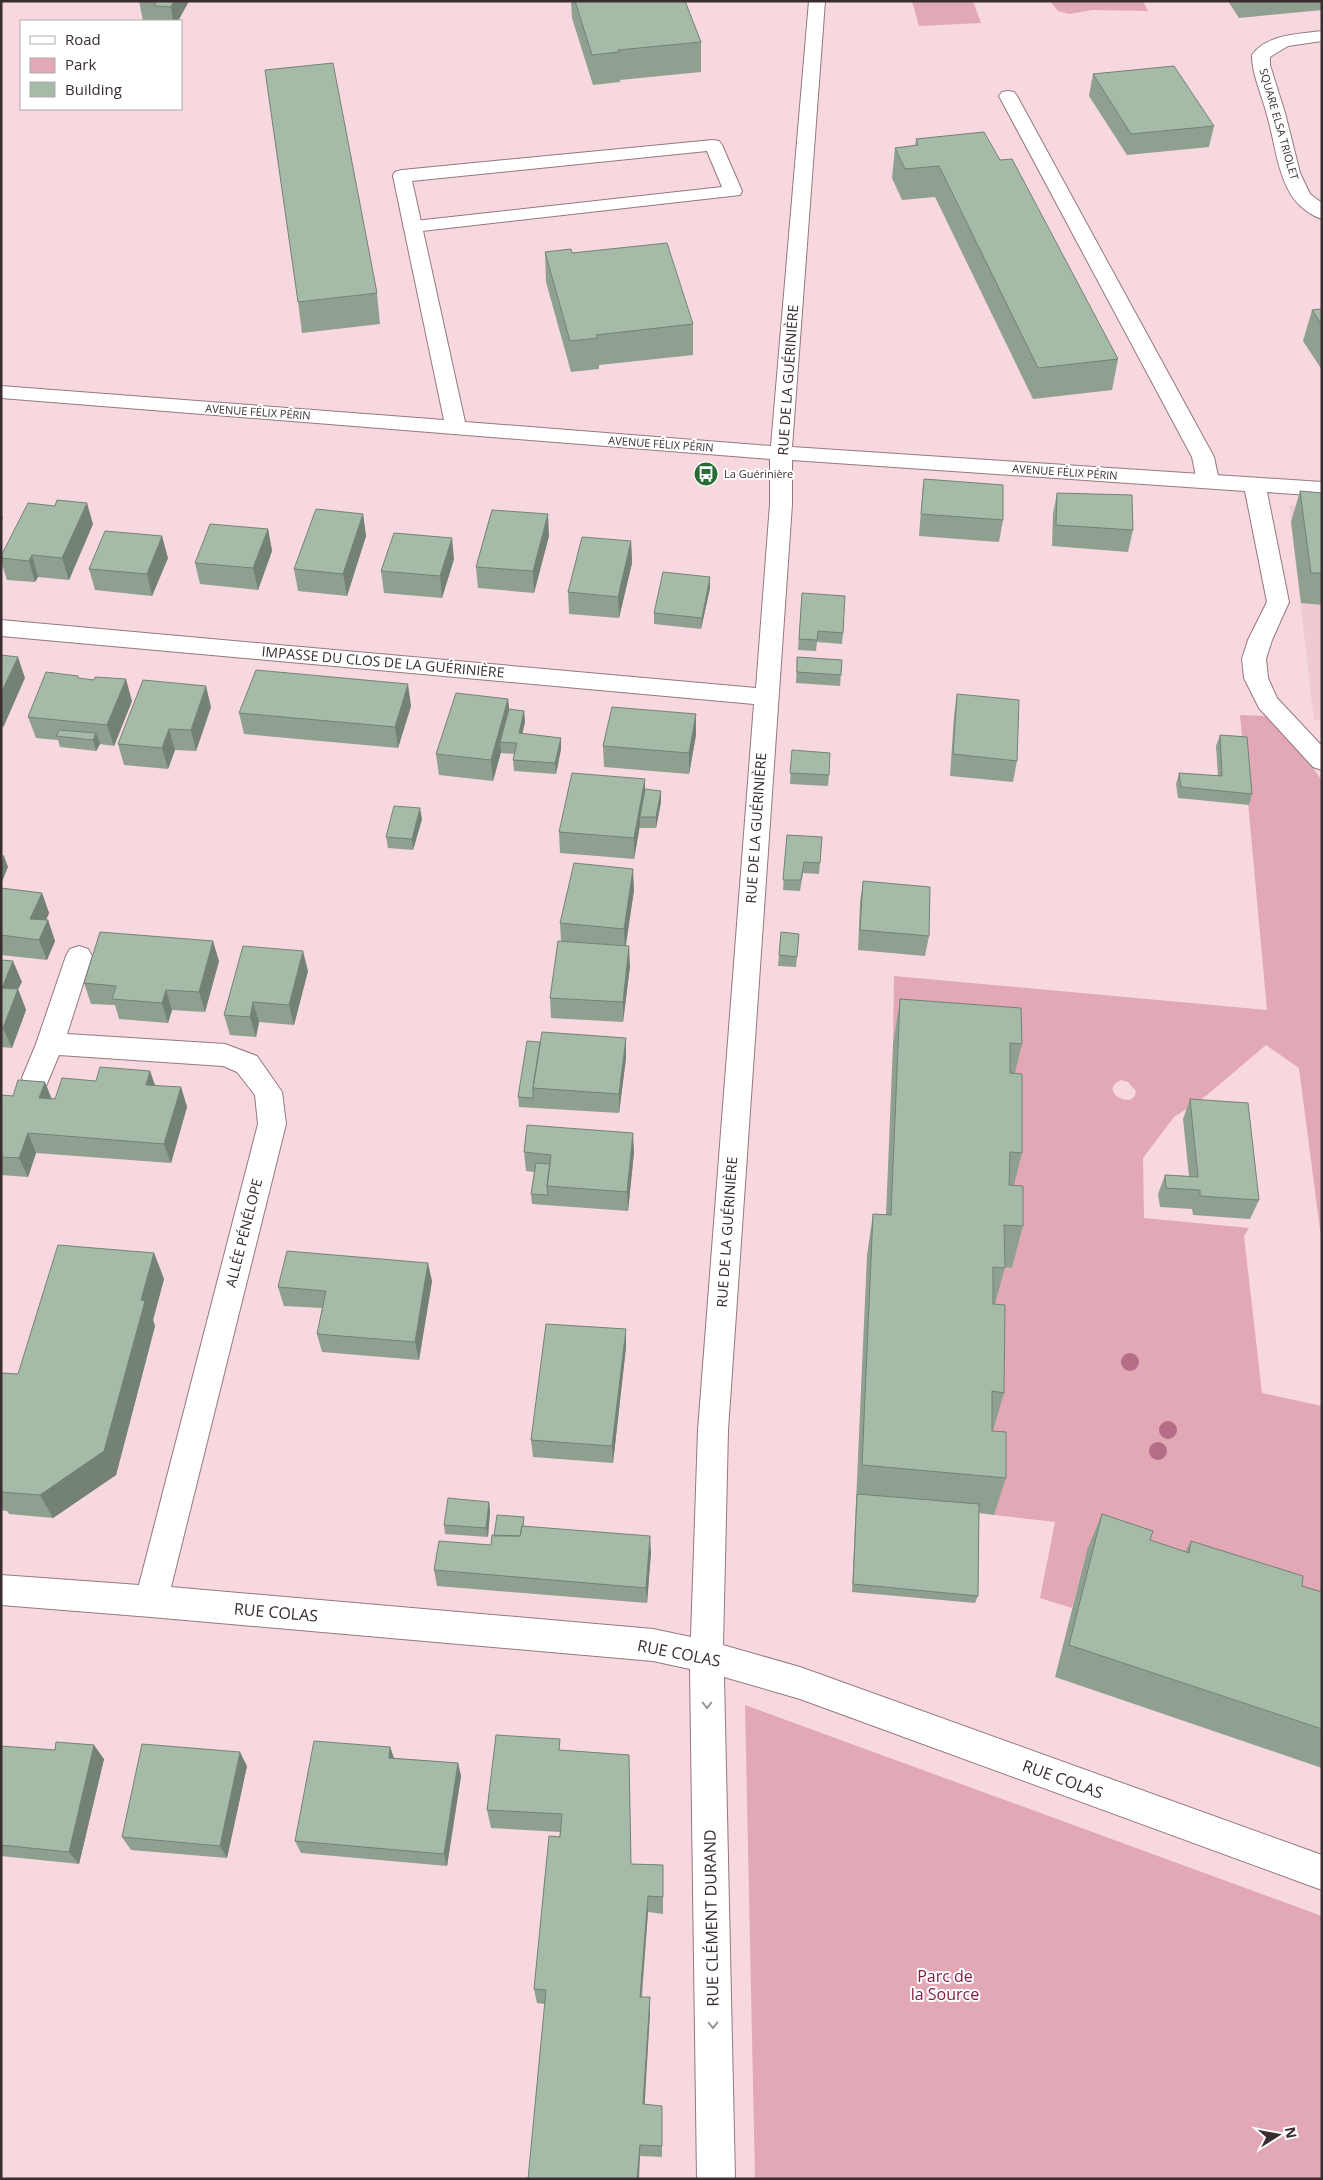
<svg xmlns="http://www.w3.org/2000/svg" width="1323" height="2180" font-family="'Open Sans',sans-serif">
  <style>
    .built { fill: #f0cad3 }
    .green { fill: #e2a8b6; fill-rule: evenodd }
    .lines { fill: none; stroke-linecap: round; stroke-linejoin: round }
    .lane-casing { stroke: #94797f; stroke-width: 2 }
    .street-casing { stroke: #94797f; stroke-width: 2 }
    .lane { fill: #fff; fill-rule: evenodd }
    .street { fill: #fff; fill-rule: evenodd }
    .tree { fill: #b56e87 }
    .wall { fill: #8fa090 }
    .shaded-wall { fill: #748276 }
    .building { fill: #a6baa8; stroke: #748276 }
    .oneway { stroke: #9c9698 }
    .labels { text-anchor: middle; stroke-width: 4; stroke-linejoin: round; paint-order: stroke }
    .far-street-label { font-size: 11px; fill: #392d30; stroke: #fff }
    .far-poi-label { font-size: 11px; fill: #392d30; stroke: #fff; text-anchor: start }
    .street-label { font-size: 14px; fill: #392d30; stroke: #fff }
    .near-street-label { font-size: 16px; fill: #392d30; stroke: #fff }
    .near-park-label { font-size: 16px; fill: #7f1840; stroke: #fff }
  </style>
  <rect width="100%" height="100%" fill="#f6d8de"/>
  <path class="built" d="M1289 505 1322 507V720H1314Z"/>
  <path class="green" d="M912 1H973L981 23 919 26Z
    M1050 1H1143L1148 11 1092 10 1069 14 1058 11Z
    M1240 715 1266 716 1312 766 1322 781V1245L1299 1068 1266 1045 1207 1095 1174 1117 1143 1158 1144 1218 1249 1228 1244 1236 1262 1393 1322 1406V1633L1087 1550 1072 1608 1040 1598 1055 1522 994 1515 995 1470 893 1044 894 976 1267 1010ZM1121 1080 1128 1082 1136 1091 1135 1096 1130 1100C1116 1101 1104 1087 1121 1080Z
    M745 1705 1322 1916V2179H755Z"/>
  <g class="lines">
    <defs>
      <path id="lane" d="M1008 91 1014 92 1017 96 1214 457 1219 481 1216 486 1208 488 1200 486 1197 481 1192 457 999 96 1002 92Z
        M713 140 719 141 722 145 742 191 740 195 413 232 406 230 403 226 406 222 722 187 707 151 402 182 395 180 393 176 395 172 402 170Z"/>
      <path id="street" d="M809 1H825L792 447 1322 482V496L1267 492 1289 602 1272 640 1266 659 1268 678 1277 698 1322 746V770L1313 767 1259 708 1244 678 1242 659 1248 640 1267 602 1245 491 792 460V504L728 1430 723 1645 800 1667 1322 1855V1890L800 1699 724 1677 735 2179H697L690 1669 653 1661 151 1617 1 1605V1575L139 1585 258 1124 255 1095 237 1072 223 1066 59 1055 46 1086 36 1089 26 1086 22 1078 36 1044 66 956 70 949 79 946 88 949 92 956 67 1034 225 1044 257 1056 282 1092 286 1124 171 1587 653 1629 691 1637 698 1430 754 704 1 636V620L756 688 770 504V459L1 398V386L444 420 393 176 395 172 402 170 409 172 411 176 465 422 771 446Z
        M1322 31V41L1288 46 1270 57V65L1285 113 1300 173 1310 194 1322 203V219C1312 216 1300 207 1294 199 1277 175 1275 142 1267 115 1262 95 1252 75 1252 55 1267 34 1299 34 1322 31Z"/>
    </defs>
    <use href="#lane" class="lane-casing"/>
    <use href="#street" class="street-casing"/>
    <use href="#lane" class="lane"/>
    <use href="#street" class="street"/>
  </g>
  <g class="tree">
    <circle cx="1130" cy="1362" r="9"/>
    <circle cx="1168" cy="1430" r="9"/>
    <circle cx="1158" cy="1451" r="9"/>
  </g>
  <path class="wall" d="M139 1H189L178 21H143Z
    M571 1H685L701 42V72L620 80V82L593 85 572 18Z
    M1228 1H1322V10L1239 18Z
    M1093 74 1214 126 1209 147 1127 155 1089 96Z
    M916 139 1000 160 1118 359 1112 390 1033 399 935 197 902 200 892 178 895 148 915 146Z
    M545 252 572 253 693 324V355L599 365V369L571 372 546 282Z
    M377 293 380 324 302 333 298 302Z
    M1322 309V370L1303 341 1312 310Z
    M923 485 1003 520 999 542 919 536Z
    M1300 491 1322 493V605L1301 603 1291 522Z
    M1057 493 1133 530 1128 552 1052 546 1053 514Z
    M363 514 366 536 347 596 298 591 294 569Z
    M93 524 69 580 38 577 35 582 7 580 1 561V556Z
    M268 529 272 551 258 590 200 584 195 563Z
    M549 536 534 593 478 588 476 567Z
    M631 541 632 563 619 618 569 614 568 592Z
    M168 558 152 596 95 590 89 569Z
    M454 559 442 598 384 593 381 571Z
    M710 588 701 629 654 624V613Z
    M802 593 843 633 842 644 817 642 816 651 798 650Z
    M797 657 842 660 840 686 796 683Z
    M78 676 79 678 132 701 114 746 100 744 96 751 60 747 58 740 36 738 28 717Z
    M957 694 1017 761 1013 782 950 776 954 716Z
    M508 699 509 709 524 711 525 722 522 734 561 738V749L556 774 514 771 513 760 515 754 501 753V752L493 781 439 775 436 754Z
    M411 706 398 748 244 734 239 713Z
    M211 707 196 751 175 750 168 769 124 765 118 744Z
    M696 714V735L689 774 604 767 603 746Z
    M1220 735 1252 794 1249 805 1178 798 1176 784 1179 773 1218 776 1216 746Z
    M792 750 829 775 828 786 790 784Z
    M645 779V789L661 802 656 828H640V825L634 859 560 853 559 832Z
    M422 819 413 850 388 848 386 837Z
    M787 835 822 837 819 874 803 873 800 891 783 890Z
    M863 881 929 936 925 956 858 950 860 902Z
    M1 888 42 893 49 913 46 920H48L55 941 47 960 1 955Z
    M634 890 626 945 630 966 623 1022 551 1018 550 998 561 941 560 923Z
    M781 932 799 934 796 967 778 966Z
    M1 960 22 982 18 989 26 1010 12 1048 1 1047Z
    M219 961 205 1012 172 1010 168 1023 119 1019 115 1005 91 1004 84 983Z
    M308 971 294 1025 259 1022 256 1037 230 1035 224 1015Z
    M900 999 1022 1044 1015 1073 1022 1153 1014 1185 1023 1226 1012 1268 1005 1267 995 1304 1004 1393 993 1431 1006 1478 994 1515 979 1513 978 1596 975 1603 852 1592 867 1255 873 1214 886 1215 893 1044Z
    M626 1038V1058L619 1113 519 1107 518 1097 540 1042Z
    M150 1071 155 1086 181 1087 187 1107 171 1163 36 1153 28 1177 1 1175V1095L55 1099 96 1081Z
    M1190 1099 1259 1200 1250 1219 1193 1215 1192 1209 1160 1207 1158 1194 1165 1175 1189 1176 1183 1119Z
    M524 1152H634L628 1211 532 1204 531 1194 534 1172 526 1171Z
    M154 1253 164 1279 153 1320 155 1326 116 1475 53 1518 9 1514 7 1511 1 1510V1373L18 1374Z
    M432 1281 419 1360 322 1352 317 1334 322 1308 284 1306 278 1287Z
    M626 1347 613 1463 533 1457 531 1440Z
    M489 1502 490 1511 488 1537 445 1534 444 1525Z
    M1102 1514 1150 1540 1185 1552 1191 1541 1302 1586 1322 1592V1768L1055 1677 1087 1550Z
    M525 1526 651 1552 647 1603 437 1586 434 1570 491 1545Z
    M1 1746 55 1750 104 1759 79 1864 1 1856Z
    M390 1747 394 1758 458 1763 461 1776 447 1866 301 1853 295 1841Z
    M561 1750 629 1755 631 1864 663 1865V1914L648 1912 642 1997 650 2012 644 2105 662 2106V2157L640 2156 544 2004 537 2003 534 1989 560 1832 491 1828 487 1810Z
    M247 1766 227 1858 131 1850 122 1837Z"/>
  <path class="shaded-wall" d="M174 1H189L178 21H173L171 7Z
    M87 503 93 524 69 580 62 558Z
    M1 512 3 518 1 522Z
    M363 514 366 536 347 596 343 574Z
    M548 514 549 536 534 593 533 571Z
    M268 529 272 551 258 590 253 568Z
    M162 536 168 558 152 596 147 574Z
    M452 538 454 559 442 598 440 576Z
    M631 541 632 563 619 618 618 597Z
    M32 555 38 577 35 582 29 561Z
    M710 577V588L701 629 702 618Z
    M18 657 25 678 3 728 1 722V693Z
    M126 679 132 701 114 746 107 725Z
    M408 684 411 706 398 748 395 727Z
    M206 686 211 707 196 751 191 730Z
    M508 699 510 720 500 742 501 752 493 781 491 760Z
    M524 711 525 722 520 744 519 733Z
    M696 714V735L689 774V753Z
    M169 729 175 750 168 769 162 748Z
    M96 733 100 744 96 751 93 740Z
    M561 738V749L556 774 555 763Z
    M645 779V800L640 817V825L634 859V838Z
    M661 791V802L656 828V817Z
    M420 808 422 819 413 850 412 839Z
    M4 856 8 867 1 884V863Z
    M633 869 634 890 625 950 624 929Z
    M42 893 49 913 38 939 30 919Z
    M48 920 55 941 47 960 39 940Z
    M213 941 219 961 205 1012 199 992Z
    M629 946 630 966 623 1022V1002Z
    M303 951 308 971 294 1025 289 1005Z
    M13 961 22 982 18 989 26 1010 12 1048 3 1028 2 988Z
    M166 990 172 1010 168 1023 162 1003Z
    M253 1002 259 1022 256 1037 250 1017Z
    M626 1038V1058L619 1113V1094Z
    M150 1071 157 1091 146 1085Z
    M45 1082 53 1102 39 1098Z
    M181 1087 187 1107 171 1163 164 1144Z
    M28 1133 36 1153 28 1177 19 1158Z
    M633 1133 634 1152 628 1211 627 1192Z
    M154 1253 164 1279 153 1320 155 1326 116 1475 53 1518 40 1495 141 1300Z
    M428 1263 432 1281 419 1360 415 1342Z
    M626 1329V1347L613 1463 612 1446Z
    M489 1502 490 1511 488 1537 486 1528Z
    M650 1536 651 1552 647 1603 646 1588Z
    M94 1745 104 1759 79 1864 69 1852Z
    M390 1747 395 1761 389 1758Z
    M240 1752 247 1766 227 1858 220 1846Z
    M458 1763 461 1776 447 1866 444 1854Z
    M648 1896V1912L640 2011V1997Z
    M650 1997V2012L644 2116 643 2104Z
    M640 2145V2156L639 2179H637Z"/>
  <path class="building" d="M149 1H174L171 7 154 6 156 2Z
    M575 1H685L701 42 618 50 619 52 592 55Z
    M333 63 377 293 298 302 265 70Z
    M1174 66 1214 126 1131 134 1093 74Z
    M984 132 1000 160 1012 159 1118 359 1038 368 939 166 905 169 895 148 918 145 916 139Z
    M667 243 693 324 596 335 598 338 570 341 545 252 571 249 572 253Z
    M1322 309V325L1312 310Z
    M924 479 1003 485V520L921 514Z
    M1300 491 1322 493V573H1311Z
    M1057 493 1132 495 1133 530 1056 525Z
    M57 500 87 503 62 558 32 555 29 561 1 558V556L28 503 55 506Z
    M316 509 363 514 343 574 294 569Z
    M492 510 548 514 533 571 476 567Z
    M210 524 268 529 253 568 195 563Z
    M105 531 162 536 147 574 89 569Z
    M394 533 452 538 440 576 381 571Z
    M582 537 631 541 618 597 568 592Z
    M663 572 710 577 702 618 654 613Z
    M802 593 845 596 843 633 818 631 817 640 799 639Z
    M1 655 18 657 1 693Z
    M797 657 842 660 841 675 797 672Z
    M256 670 408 684 395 727 239 713Z
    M46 672 78 676V678L94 680 95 677 126 679 107 725 28 717Z
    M143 680 206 686 191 730 169 729 162 748 118 744Z
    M456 693 508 699 491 760 436 754Z
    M957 694 1019 700 1017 761 953 754Z
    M612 707 696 714 689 753 603 746Z
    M509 709 524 711 519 733 561 738 555 763 513 760 517 743 500 742Z
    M59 730 96 733 93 740 56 736Z
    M1220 735 1247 737 1252 794 1181 787 1179 773 1222 776Z
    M792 750 830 753 829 775 790 773Z
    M572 773 645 779 634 838 559 832Z
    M645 789 661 791 656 817H640Z
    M394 806 420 808 412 839 386 837Z
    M787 835 822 837 820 863 804 862 801 880H783Z
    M1 856H4L1 863Z
    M574 863 633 869 624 929 560 923Z
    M863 881 930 887 929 936 860 930Z
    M1 888 42 893 30 919 48 920 39 940 1 935Z
    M100 932 213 941 199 992 166 990 162 1003 112 999 116 986 84 983Z
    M781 932 799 934 797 957 779 955Z
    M558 941 629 946 623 1002 550 998Z
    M243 946 303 951 289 1005 253 1002 250 1017 224 1015Z
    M1 960 13 961 2 988 18 989 3 1028H1Z
    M900 999 1021 1008 1022 1044 1010 1043V1073L1022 1074V1153L1010 1152 1009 1185 1023 1186V1226L1004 1225 1005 1268 993 1267V1304L1005 1305 1004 1393 992 1391V1431L1006 1432V1478L862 1465 873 1214 891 1215Z
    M542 1032 626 1038 619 1094 533 1088Z
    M527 1041 540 1042 533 1088V1098L518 1097Z
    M100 1067 150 1071 146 1085 181 1087 164 1144 28 1133 19 1158 1 1157V1095L13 1096 18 1080 45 1082 39 1098 55 1099 62 1078 96 1081Z
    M1190 1099 1248 1103 1259 1200 1200 1196V1190L1166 1188 1165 1175 1198 1177Z
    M527 1125 633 1133 627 1192 547 1186 551 1155 524 1152Z
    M536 1163 550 1164 547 1186 548 1195 531 1194Z
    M58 1245 154 1253 141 1300 145 1301 104 1451 40 1495 1 1492V1373L18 1374Z
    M287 1251 428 1263 415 1342 317 1334 326 1291 278 1287Z
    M546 1324 626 1329 612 1446 531 1440Z
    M857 1494 979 1504 978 1596 853 1584Z
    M448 1498 489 1502 486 1528 444 1525Z
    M1102 1514 1153 1531 1150 1540 1189 1553 1191 1541 1303 1576 1302 1586 1322 1592V1729L1069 1645Z
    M497 1515 524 1517 523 1526H522L520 1536H494Z
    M522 1526 650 1536 646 1588 434 1570 439 1541 491 1545 492 1535 520 1536Z
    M496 1735 560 1739 559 1750 629 1755 631 1864 663 1865V1897L648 1896 640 1997H650L643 2104 662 2106V2146L640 2145 637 2179H528L546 1990 534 1989 549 1836 560 1837 562 1814 487 1810Z
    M314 1741 390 1747 389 1758 458 1763 444 1854 295 1841Z
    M56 1742 94 1745 69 1852 1 1845V1746L55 1750Z
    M142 1744 240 1752 220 1846 122 1837Z"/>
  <defs><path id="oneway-chevron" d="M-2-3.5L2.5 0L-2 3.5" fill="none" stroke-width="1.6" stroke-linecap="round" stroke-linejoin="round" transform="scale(1.25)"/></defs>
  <g class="oneway">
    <use href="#oneway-chevron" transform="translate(707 1705) rotate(90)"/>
    <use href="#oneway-chevron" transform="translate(713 2025) rotate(89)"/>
  </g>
  <defs>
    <symbol id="bus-disc" viewBox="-11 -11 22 22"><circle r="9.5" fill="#296c36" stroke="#fff"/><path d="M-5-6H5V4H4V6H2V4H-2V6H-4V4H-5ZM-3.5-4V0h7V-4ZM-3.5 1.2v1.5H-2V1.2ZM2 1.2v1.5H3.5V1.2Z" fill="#fff"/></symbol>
  </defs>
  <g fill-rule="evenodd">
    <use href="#bus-disc" x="692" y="460" width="28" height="28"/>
  </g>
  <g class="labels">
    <g class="far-street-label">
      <text transform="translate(1279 124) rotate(74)" y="4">SQUARE ELSA TRIOLET</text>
      <text transform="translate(258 412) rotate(4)" y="4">AVENUE FÉLIX PÉRIN</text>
      <text transform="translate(661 444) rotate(4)" y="4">AVENUE FÉLIX PÉRIN</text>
      <text transform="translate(1065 472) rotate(4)" y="4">AVENUE FÉLIX PÉRIN</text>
    </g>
    <g class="far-poi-label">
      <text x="724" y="478">La Guérinière</text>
    </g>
    <g class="street-label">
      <text transform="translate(788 380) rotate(-86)" y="5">RUE DE LA GUÉRINIÈRE</text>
      <text transform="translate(383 662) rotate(5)" y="5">IMPASSE DU CLOS DE LA GUÉRINIÈRE</text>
      <text transform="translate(756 828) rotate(-86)" y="5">RUE DE LA GUÉRINIÈRE</text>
      <text transform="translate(727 1232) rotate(-86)" y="5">RUE DE LA GUÉRINIÈRE</text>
      <text transform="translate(244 1233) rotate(-76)" y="5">ALLÉE PÉNÉLOPE</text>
    </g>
    <g class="near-street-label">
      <text transform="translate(276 1612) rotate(5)" y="6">RUE COLAS</text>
      <text transform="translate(679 1653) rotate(11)" y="6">RUE COLAS</text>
      <text transform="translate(1063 1779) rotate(20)" y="6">RUE COLAS</text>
      <text transform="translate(711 1918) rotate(-91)" y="6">RUE CLÉMENT DURAND</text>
    </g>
    <g class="near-park-label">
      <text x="945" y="1982">Parc de<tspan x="945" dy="18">la Source</tspan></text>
    </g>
  </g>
  <rect width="1323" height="2180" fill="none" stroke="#392d30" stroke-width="5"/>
  <rect x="20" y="20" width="162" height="90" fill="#ffffff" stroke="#b0abac"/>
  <rect x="30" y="36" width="25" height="8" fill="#ffffff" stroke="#b0abac"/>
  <text x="65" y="45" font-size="15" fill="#392d30">Road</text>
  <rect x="30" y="58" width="25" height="15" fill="#e2a8b6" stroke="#b0abac"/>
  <text x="65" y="70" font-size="15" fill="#392d30">Park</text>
  <rect x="30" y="82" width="25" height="15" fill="#a6baa8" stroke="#b0abac"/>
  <text x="65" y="95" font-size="15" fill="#392d30">Building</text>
  <g transform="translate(1278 2135) rotate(79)" stroke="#ffffff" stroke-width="4" paint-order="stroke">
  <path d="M0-4L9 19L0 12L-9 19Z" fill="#392d30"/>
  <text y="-8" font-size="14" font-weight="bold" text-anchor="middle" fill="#392d30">N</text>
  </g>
</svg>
